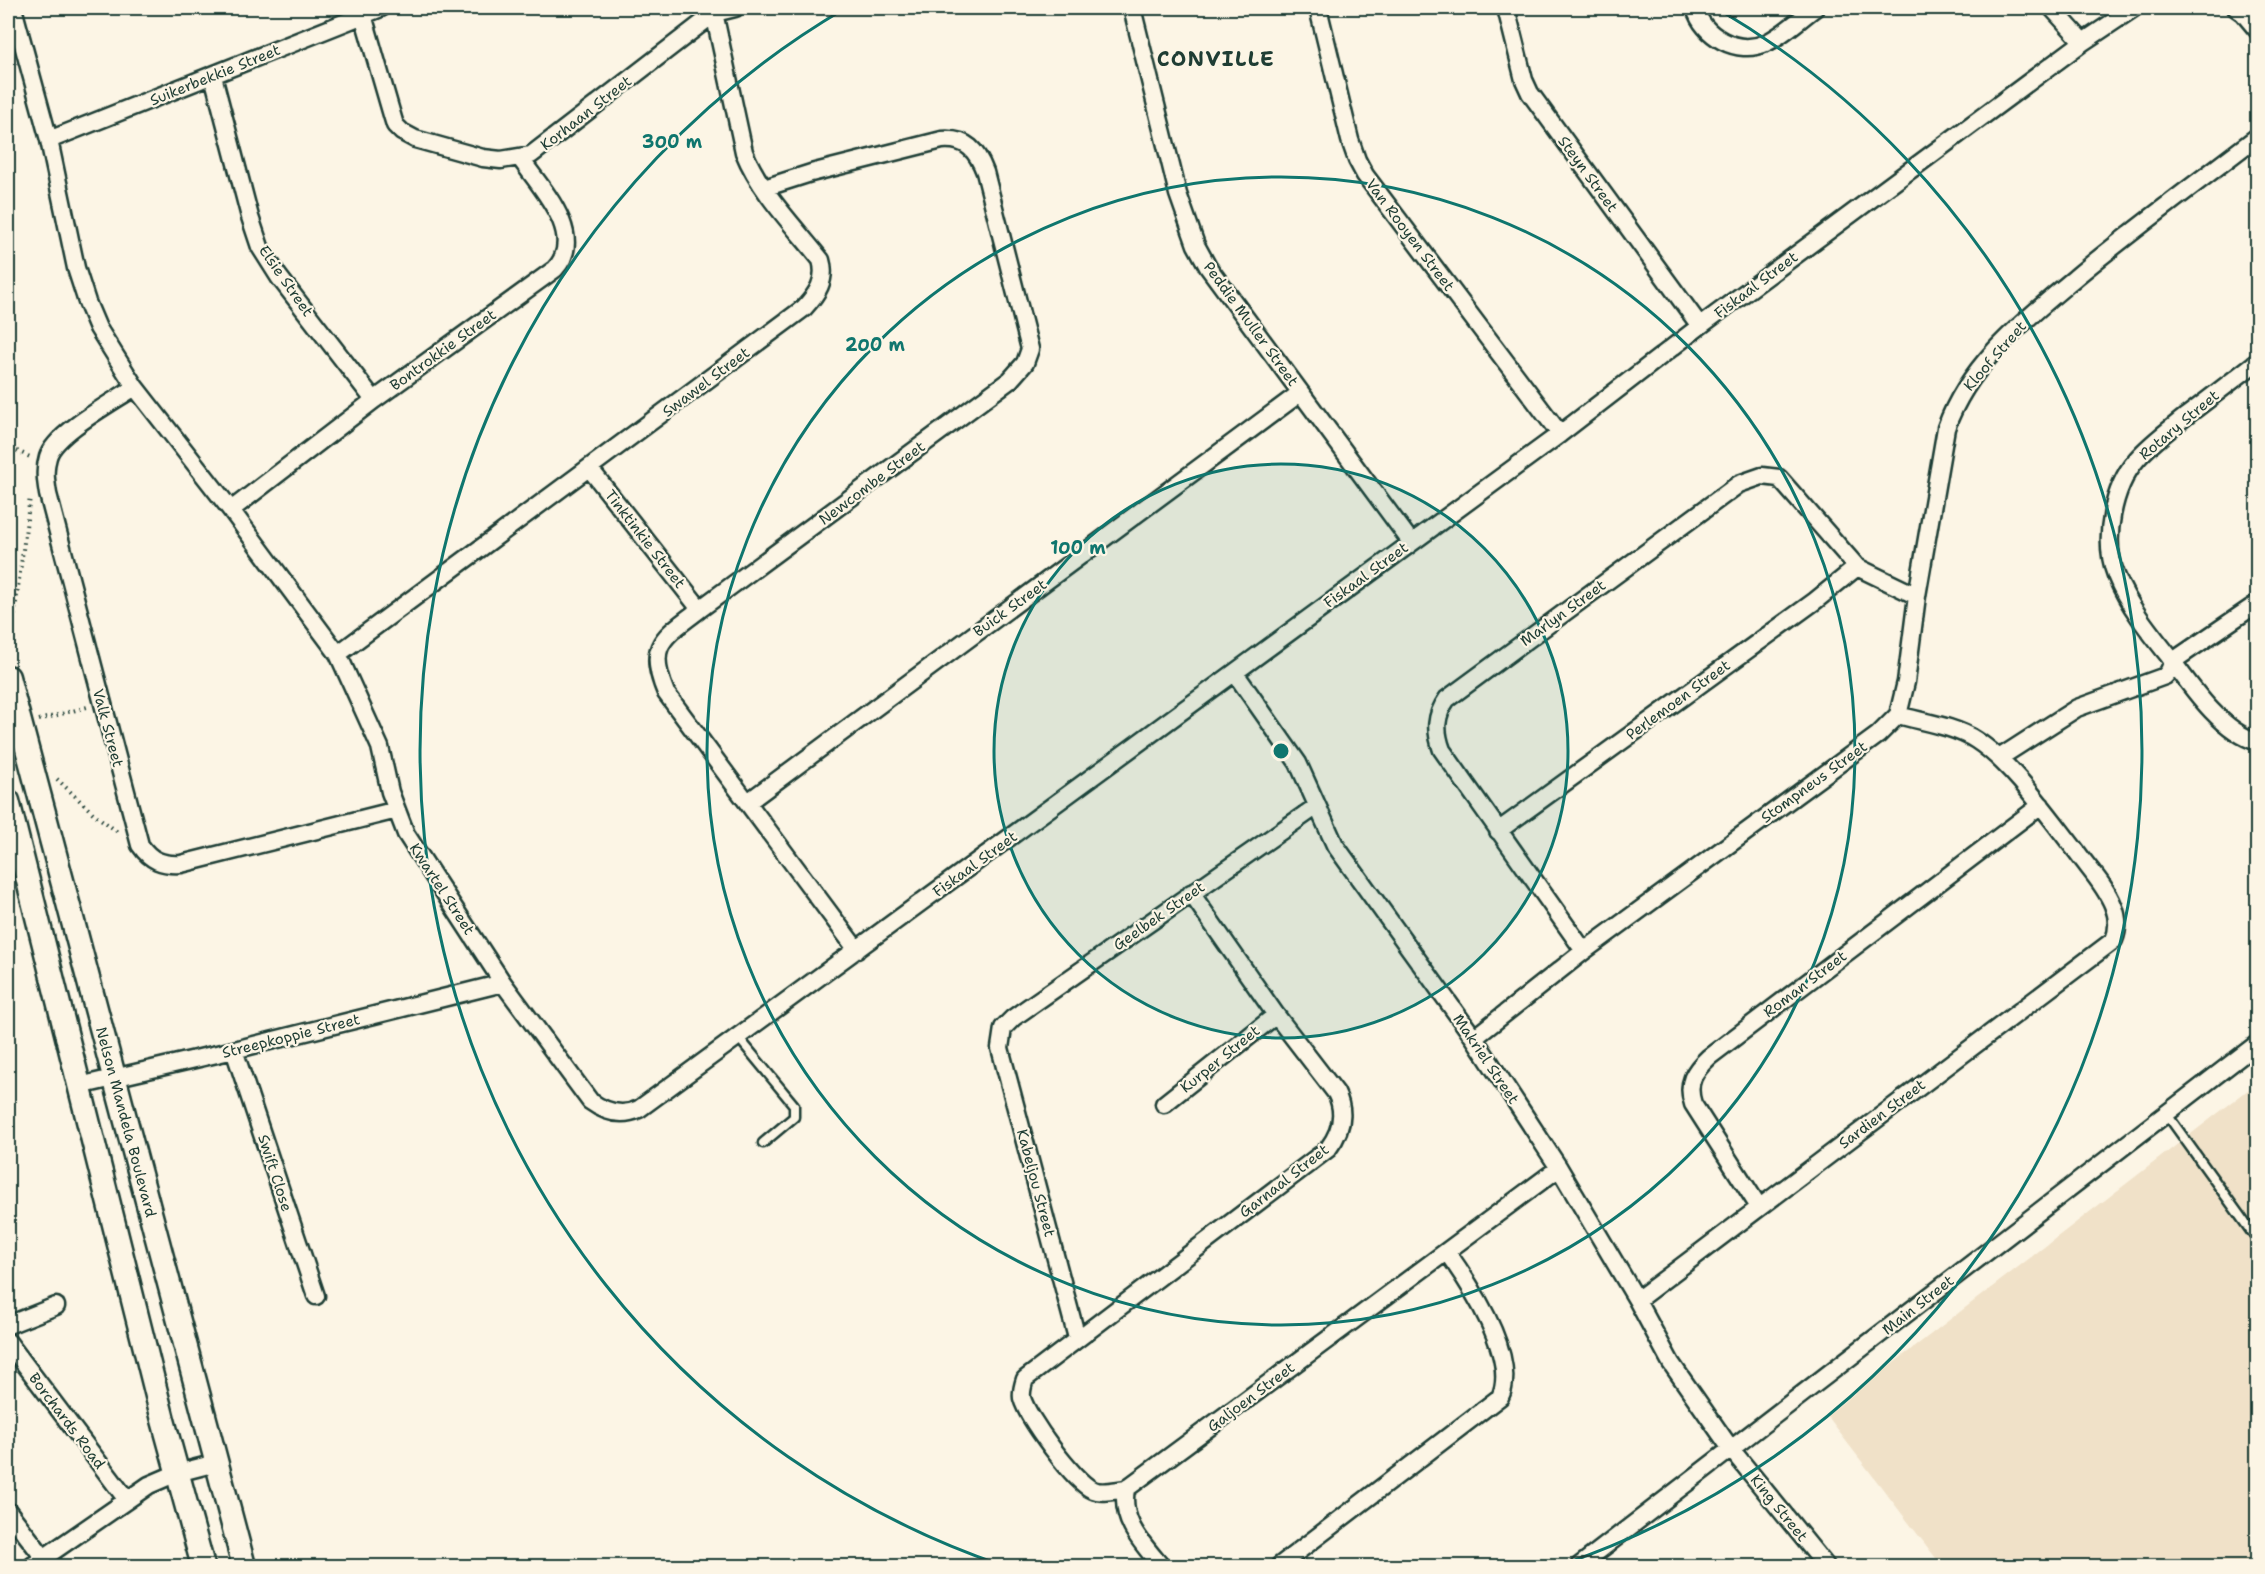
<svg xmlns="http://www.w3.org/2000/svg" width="2265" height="1574" font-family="'Shantell Sans',sans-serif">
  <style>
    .built { fill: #f0e1c8 }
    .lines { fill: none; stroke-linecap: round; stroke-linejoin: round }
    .lane-casing { stroke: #1f3d34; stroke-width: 13 }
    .street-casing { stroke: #1f3d34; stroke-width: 21 }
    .secondary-casing { stroke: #1f3d34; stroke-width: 27 }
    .path { stroke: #1f3d34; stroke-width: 4; stroke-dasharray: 1.5 4.5; stroke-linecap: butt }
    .lane { stroke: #fcf5e5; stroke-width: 8 }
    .street { stroke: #fcf5e5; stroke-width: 16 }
    .secondary { stroke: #fcf5e5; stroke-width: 22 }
    .ring { fill: none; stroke: #0f766e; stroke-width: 3 }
    .labels { text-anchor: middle; stroke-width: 4.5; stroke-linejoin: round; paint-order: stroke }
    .street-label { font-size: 15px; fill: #1f3d34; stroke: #fcf5e5 }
    .district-label { font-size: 21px; font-weight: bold; letter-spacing: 1.5px; fill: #1f3d34; stroke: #fcf5e5 }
    .centre { fill: #0f766e; stroke: #fcf5e5; stroke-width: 3 }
    .ring-label { font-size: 18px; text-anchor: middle; font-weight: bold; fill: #0f766e; stroke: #fcf5e5; stroke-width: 4.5; stroke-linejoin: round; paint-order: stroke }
  </style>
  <rect width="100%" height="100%" fill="#fcf5e5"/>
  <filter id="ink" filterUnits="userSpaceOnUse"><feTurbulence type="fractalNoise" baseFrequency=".0167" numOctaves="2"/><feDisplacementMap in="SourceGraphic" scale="12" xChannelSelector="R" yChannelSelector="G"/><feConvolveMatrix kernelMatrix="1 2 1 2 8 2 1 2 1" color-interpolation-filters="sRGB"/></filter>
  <g filter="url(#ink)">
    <path class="built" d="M2257 1083V1566H1942L1826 1415Z"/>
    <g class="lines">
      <defs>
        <path id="lane" d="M738 1037 794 1105V1117L763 1143
          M2166 1113 2258 1241"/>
        <path id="street" d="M13 8 49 140 76 268 87 302 98 328 135 387 231 510 338 654 380 747 390 792 406 834 503 983 590 1101C605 1112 622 1117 639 1109L1560 434 1700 326 2083 42 2134 8
          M1132 8 1178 194 1196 245 1208 267 1411 542
          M1318 8 1350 140 1357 160 1365 175 1560 434
          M1506 8 1524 80 1530 93 1700 326
          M1695 8C1703 36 1737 56 1766 43 1782 36 1801 18 1815 8
          M2052 8 2083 42
          M2236 8 2243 13 2258 31
          M363 15 392 115 395 125 402 132 415 139 483 158 501 160 531 155 715 13 735 8
          M213 76 250 217 260 247 279 277 374 400
          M49 140 381 8
          M764 188 811 173 942 140C967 138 977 151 985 172L1030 349 1025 363 1010 380 700 609C665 637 645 643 666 693L857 950
          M2258 361C2233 380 2209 399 2185 417 2169 430 2151 443 2137 459 2113 487 2102 540 2116 575 2128 605 2148 630 2168 655 2190 685 2221 732 2258 742
          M135 387C113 402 55 433 48 457 44 470 46 481 48 494L140 845C151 861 162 865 181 864L397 810
          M590 469 700 609
          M231 510 374 400 555 269C587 235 540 187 520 158
          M338 654 804 308C817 294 827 280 821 260 794 226 760 192 744 152L713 8
          M2173 661 2258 603
          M1235 673 1298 763 1335 845 1474 1038 1559 1168 1637 1300 1671 1363 1731 1449 1826 1566
          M1898 715 1906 682 1917 596 1946 428C1969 363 2025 320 2076 277 2135 228 2197 183 2258 136
          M1999 758 2077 708 2165 676 2169 671 2173 661
          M748 802 1300 393
          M1498 831 1815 601 1857 567
          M1584 951 1442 750C1435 731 1435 716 1447 699L1739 484 1762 476 1779 478 1857 567 1917 596
          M1474 1038 1584 951 1878 735 1898 715C1923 722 1954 726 1976 740 2012 763 2050 818 2077 852 2089 869 2105 885 2113 905 2118 917 2119 928 2114 940L1637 1300
          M234 1050 316 1296
          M79 1086 234 1050 503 983
          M1164 1104 1276 1015
          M1759 1207 1693 1104C1686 1083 1694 1071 1709 1057L2041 805
          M8 1325 56 1306
          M1077 1338 1000 1048 1003 1028 1013 1018 1317 806
          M8 1342 127 1500
          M1126 1489C1116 1490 1102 1494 1093 1490 1074 1482 1027 1417 1022 1398 1021 1391 1023 1385 1025 1379L1328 1149C1341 1132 1346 1113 1336 1093L1276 1015 1191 893
          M8 1511 44 1558
          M32 1566 149 1485 177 1473 216 1463
          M1161 1566C1142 1543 1120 1521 1126 1489L1559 1168
          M1279 1566 1500 1397C1519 1358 1469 1283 1447 1252
          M1579 1566 2258 1043"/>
        <path id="secondary" d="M8 677 244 1566
          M8 801 163 1420 203 1566"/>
      </defs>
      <use href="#lane" class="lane-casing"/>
      <use href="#street" class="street-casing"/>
      <use href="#secondary" class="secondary-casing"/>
      <path class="path" d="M8 443 15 450 30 457
        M12 633 30 497
        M39 720 87 707
        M57 779 94 814 119 833"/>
      <use href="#lane" class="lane"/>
      <use href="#street" class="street"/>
      <use href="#secondary" class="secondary"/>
    </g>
  </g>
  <circle cx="1281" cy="751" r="287" fill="#0f766e" fill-opacity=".12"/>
  <g class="ring">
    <circle cx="1281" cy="751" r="287"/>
    <circle cx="1281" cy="751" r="574"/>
    <path d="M1001 1565A861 861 0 0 1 844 9M1718 9A861 861 0 0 1 1561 1565"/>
  </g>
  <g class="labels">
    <g class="street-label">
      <text transform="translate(215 75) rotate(-22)" y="5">Suikerbekkie Street</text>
      <text transform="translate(586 113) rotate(-38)" y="5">Korhaan Street</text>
      <text transform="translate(1588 174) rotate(54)" y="5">Steyn Street</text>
      <text transform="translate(1410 235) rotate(53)" y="5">Van Rooyen Street</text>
      <text transform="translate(286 281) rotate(55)" y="5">Elsie Street</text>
      <text transform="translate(1756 285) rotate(-37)" y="5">Fiskaal Street</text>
      <text transform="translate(1251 324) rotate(54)" y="5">Peddie Muller Street</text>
      <text transform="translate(443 350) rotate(-36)" y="5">Bontrokkie Street</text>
      <text transform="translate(1995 356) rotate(-49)" y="5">Kloof Street</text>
      <text transform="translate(706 382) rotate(-37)" y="5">Swawel Street</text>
      <text transform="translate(2179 425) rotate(-40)" y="5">Rotary Street</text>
      <text transform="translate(872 483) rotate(-37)" y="5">Newcombe Street</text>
      <text transform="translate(645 539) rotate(52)" y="5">Tinktinkie Street</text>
      <text transform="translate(1366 575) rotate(-36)" y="5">Fiskaal Street</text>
      <text transform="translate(1010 608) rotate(-36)" y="5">Buick Street</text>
      <text transform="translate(1563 613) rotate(-36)" y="5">Marlyn Street</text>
      <text transform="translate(1678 700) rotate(-36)" y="5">Perlemoen Street</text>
      <text transform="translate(108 728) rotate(75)" y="5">Valk Street</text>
      <text transform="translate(1814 782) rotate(-36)" y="5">Stompneus Street</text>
      <text transform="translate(975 864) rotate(-36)" y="5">Fiskaal Street</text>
      <text transform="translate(442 889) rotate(57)" y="5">Kwartel Street</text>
      <text transform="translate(1159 916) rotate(-35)" y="5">Geelbek Street</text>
      <text transform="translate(1805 984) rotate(-37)" y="5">Roman Street</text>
      <text transform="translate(291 1036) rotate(-14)" y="5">Streepkoppie Street</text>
      <text transform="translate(1220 1059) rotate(-39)" y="5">Kurper Street</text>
      <text transform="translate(1486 1059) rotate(56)" y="5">Makriel Street</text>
      <text transform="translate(1882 1114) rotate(-37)" y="5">Sardien Street</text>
      <text transform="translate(126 1122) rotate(75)" y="5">Nelson Mandela Boulevard</text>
      <text transform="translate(275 1173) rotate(72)" y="5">Swift Close</text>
      <text transform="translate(1284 1181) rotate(-38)" y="5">Garnaal Street</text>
      <text transform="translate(1036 1183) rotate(75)" y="5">Kabeljou Street</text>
      <text transform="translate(1918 1305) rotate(-38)" y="5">Main Street</text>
      <text transform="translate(1251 1397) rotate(-37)" y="5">Galjoen Street</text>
      <text transform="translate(67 1421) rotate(53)" y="5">Borchards Road</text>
      <text transform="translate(1779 1508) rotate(51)" y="5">King Street</text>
    </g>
    <g class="district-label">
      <text x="1216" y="66">CONVILLE</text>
    </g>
  </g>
  <circle cx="1281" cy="751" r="9" class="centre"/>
  <g class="ring-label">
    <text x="672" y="148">300 m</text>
    <text x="875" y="351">200 m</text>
    <text x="1078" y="554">100 m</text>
  </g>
  <rect width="2265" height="1574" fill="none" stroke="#fcf5e5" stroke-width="30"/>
  <rect x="15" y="15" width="2235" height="1544" fill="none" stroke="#1f3d34" stroke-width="2" filter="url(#ink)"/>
</svg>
